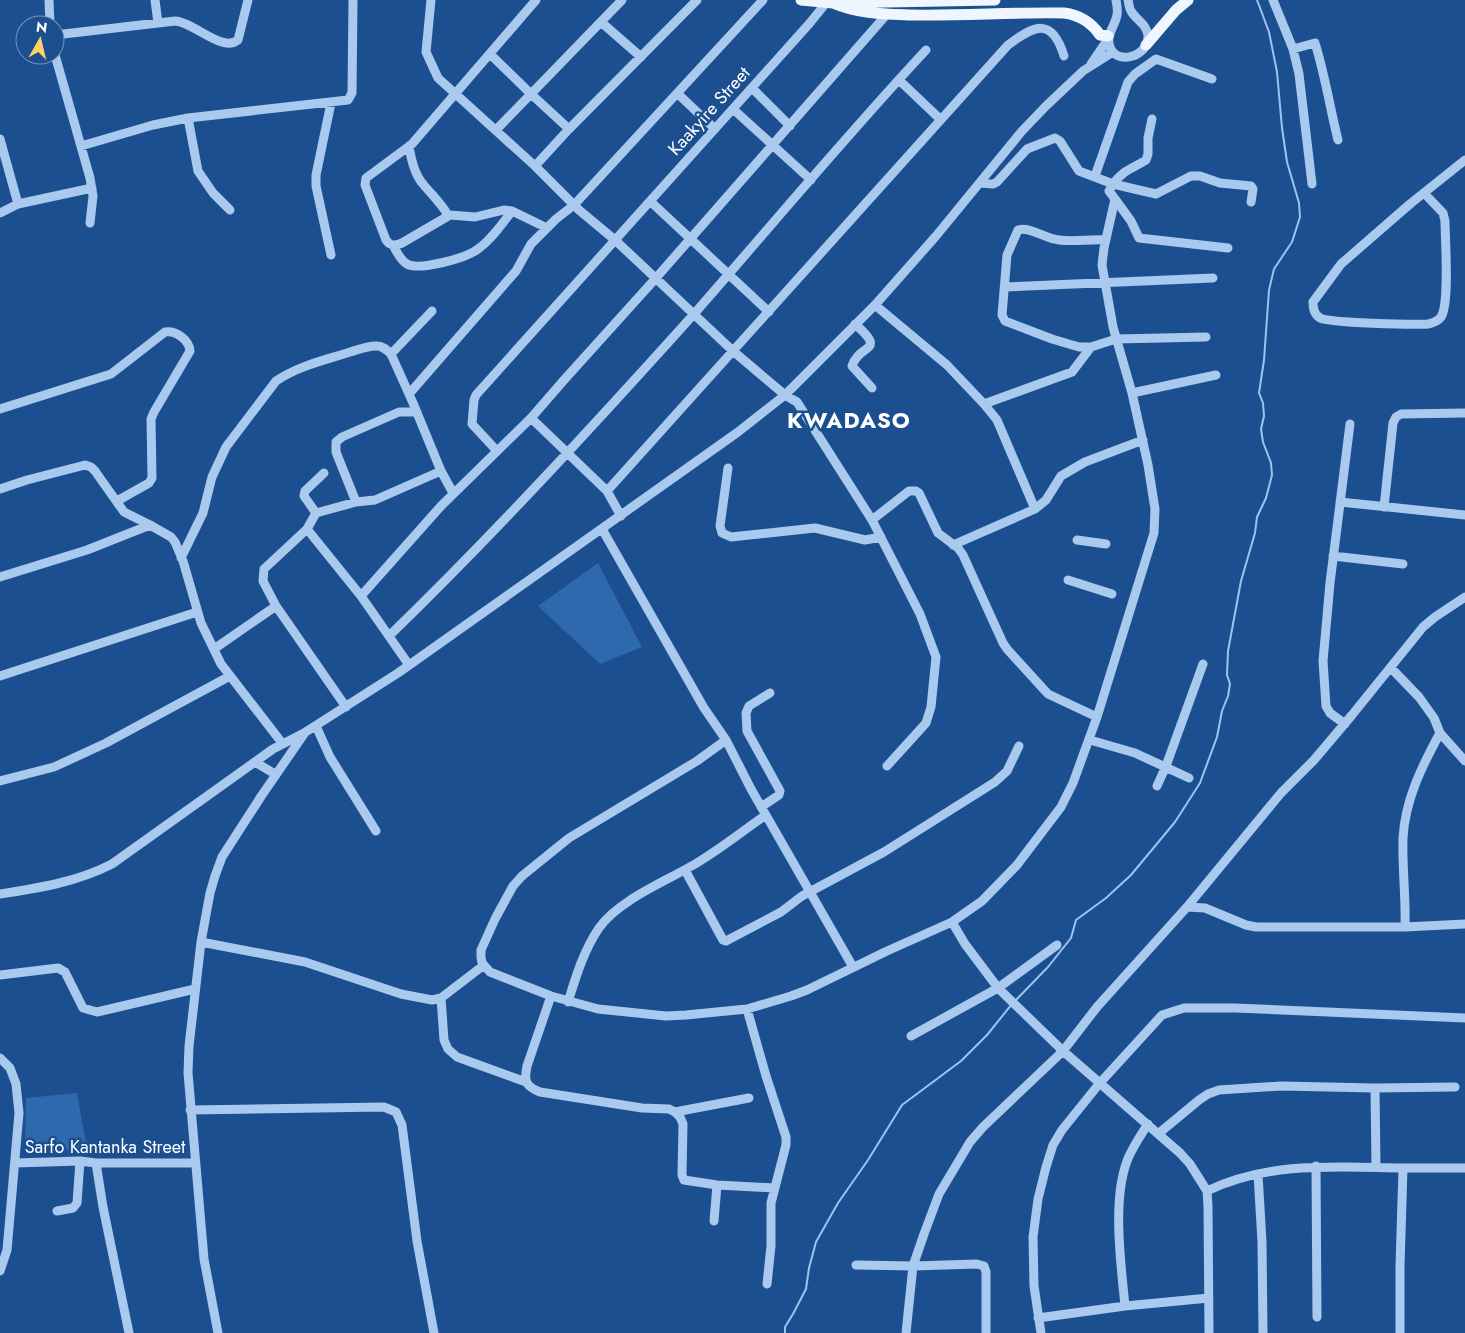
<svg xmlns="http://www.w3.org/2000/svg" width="1465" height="1333" font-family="Jost,sans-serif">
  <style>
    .green { fill: #2e69ad }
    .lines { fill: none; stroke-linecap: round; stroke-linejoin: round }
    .stream { stroke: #9cc4f0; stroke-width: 2 }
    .minor { stroke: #a9c9ee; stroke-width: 9 }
    .major { stroke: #f0f6ff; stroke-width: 11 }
    .labels { text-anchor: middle; stroke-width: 5; stroke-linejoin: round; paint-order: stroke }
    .street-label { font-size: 18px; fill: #fff; stroke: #1b4f8f }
    .district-label { font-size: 22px; font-weight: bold; letter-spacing: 1px; fill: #fff; stroke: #1b4f8f }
  </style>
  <rect width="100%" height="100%" fill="#1b4f8f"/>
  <path class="green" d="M598 563 642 647 600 664 538 606Z
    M77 1093 87 1149 25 1151 26 1098Z"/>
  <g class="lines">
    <path class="stream" d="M1015 1001 1048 967 1071 938 1076 920 1106 898 1131 875 1175 822 1200 783 1217 737 1222 711 1228 696 1230 684 1227 675 1228 651 1241 581 1255 533 1257 517 1266 498 1272 475 1271 463 1263 442 1261 429 1264 416 1263 403 1259 393 1264 360 1269 290 1274 269 1292 242 1300 217 1299 203 1287 162 1282 128 1277 72 1269 32 1257 0
      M785 1333V1327L793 1314 806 1289 809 1268 816 1242 838 1203 868 1160 902 1105 961 1061 987 1035 1012 1004"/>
    <path class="minor" d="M49 0 50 25
      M155 0 158 23
      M431 0 426 52 438 78 535 166 579 210 615 240 733 351 785 395 797 402 872 520 909 491H916L919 493 938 533 958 548 963 555 1003 643 1007 649 1048 694 1097 717
      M536 0 412 144 366 178 365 185 386 240C390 246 395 246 402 243L450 215 475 217 504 210 512 211 547 228
      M1116 0C1117 5 1118 10 1117 15 1115 26 1107 33 1109 44 1114 67 1149 57 1148 36 1147 24 1136 20 1131 11 1129 8 1129 4 1128 0
      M1273 0 1293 49 1299 74 1312 184
      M601 22 641 57
      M55 35 175 21C194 22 222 53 238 40L248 0
      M1293 49 1315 43C1325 75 1330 108 1338 140
      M490 54 531 94 569 129
      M55 55 90 178 93 196 90 223
      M1091 64 1108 39
      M899 80 940 119
      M752 88 790 126
      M677 93 715 129
      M331 103 316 175V186L331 255
      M733 109 811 180
      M188 118 198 171 213 193 230 210
      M1152 119 1148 138V154L1146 160C1132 169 1124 169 1113 184L1156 194 1191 176H1200L1220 183 1251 186 1253 189 1251 202
      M496 130 622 0
      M0 139 18 204 92 188
      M81 146 153 125 188 118 348 100 352 93 353 0
      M409 146C411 159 414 174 423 184 432 195 440 202 448 215
      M535 166 569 129 697 0
      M1095 176 1128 82 1135 74 1156 59 1212 79
      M1424 193 1443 213 1445 221C1445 240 1450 303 1441 317 1438 321 1433 323 1428 324 1414 325 1330 323 1320 318 1314 314 1313 309 1313 302L1341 264 1410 204 1465 160
      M1115 199 1131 221 1139 238 1228 248
      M650 201 769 312
      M0 213 18 204
      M1106 240C1090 239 1074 242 1059 240 1045 239 1030 226 1018 230L1007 255 1002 315 1005 321 1052 339 1079 347H1091L1116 339 1206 337
      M393 245C397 252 400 260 407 264 419 271 467 258 478 249 492 239 501 225 512 211
      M1005 287 1213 278
      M875 305 947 365 984 404 997 420 1035 509
      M855 324C888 353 859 343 852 366L872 388
      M391 354 432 311
      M1132 393 1216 375
      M409 394 516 271 531 244 556 219 574 205 763 0
      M984 404 1072 372 1091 347
      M0 409 111 374 165 332C176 330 189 340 190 351L154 412 151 419 152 478 149 483 117 501
      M531 418 607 491 621 516
      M497 451 472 424 474 400 476 395 809 24 826 3
      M728 468 720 526 722 533 731 537 815 528 865 540 881 537
      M0 489 27 480 85 465 91 467 95 471 124 512 150 525 171 537 175 542 183 561 201 623 221 664 282 743
      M607 491 1008 45C1035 25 1052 17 1064 56
      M356 502 336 452V442L342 437 399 412H417
      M1340 502 1465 515
      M1384 507 1393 423 1396 417 1401 414 1465 413
      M316 513 304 496 305 491 324 473
      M872 520 920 614 936 657 931 707 926 723 887 766
      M307 529 361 596 409 665
      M602 529 704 708 726 740 751 789 853 967
      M1077 540 1106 544
      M953 545 1035 509 1046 500 1061 476 1085 462 1143 440
      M1333 556 1403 564
      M181 558 203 513 212 477 226 447 276 381C298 366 325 360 350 352 358 350 369 345 377 346 383 346 387 350 391 354L413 403 441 471 453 493
      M0 577 87 550 150 525
      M1068 580 1112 594
      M361 596 441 506 531 418 564 380 656 278 887 14
      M389 636C495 533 595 424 694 314 771 226 846 136 926 50
      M214 649 276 606
      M1391 668 1419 697 1434 718 1440 733 1465 761
      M0 676 197 612
      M346 707 276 606 263 581 264 569 307 529 316 513 356 502 375 500 441 471
      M1345 724 1330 713 1326 706 1323 661 1330 583 1350 424
      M316 726 330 757 376 831
      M726 740 697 761 569 838 522 876 513 886 495 919 481 950V957L482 963 490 972 551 996 598 1009 666 1016 686 1015 747 1009 791 996 807 990 887 951 952 922 982 901 1017 865 1061 807 1073 783 1097 717 1154 533 1155 509 1148 465 1132 393 1113 327 1102 265 1104 248 1115 199 1109 191 1113 184 1079 171 1060 141 1055 138 1027 149 997 182 993 184 980 183
      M1090 740 1135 753 1189 778
      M255 762 275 774
      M0 781 54 767 106 743 230 676
      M1157 786 1166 766 1203 664
      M761 807 779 795 780 791 747 731 746 713 749 706 770 693
      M685 870 723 940 726 941 781 912 802 896 884 852 995 782 1007 771 1019 746
      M0 894C39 888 77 882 112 864L273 749 304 733 398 673 738 432 785 395 875 305 936 236 1022 131 1046 106 1083 71 1113 52
      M1187 907 1205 908 1246 925 1256 927H1405L1465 924
      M952 922 965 944 998 988 1063 1051 1180 1153 1190 1164 1207 1191 1208 1206 1209 1333
      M1405 927C1406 897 1402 867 1403 838 1405 800 1422 766 1440 733
      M201 942 305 962 401 994 432 1000 441 998 484 965
      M0 975 58 968 65 972 83 1008 97 1012 195 989
      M551 996 527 1066C524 1081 525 1086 540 1092L642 1108 669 1109 675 1112 680 1117 683 1124 682 1175 684 1180 717 1185 774 1188
      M441 998 444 1040 448 1049 457 1057 526 1082
      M568 1002C576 976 584 950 599 928 619 899 670 880 700 861 723 847 744 830 766 815
      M747 1009 766 1076 786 1137V1145L771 1203V1246L767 1284
      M911 1036 998 988 1057 945
      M0 1058 10 1068 16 1084 19 1113 7 1250 0 1271
      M1375 1088 1376 1167
      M190 1110 384 1107 396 1112 402 1125 417 1241 434 1333
      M675 1112 749 1098
      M1158 1134 1199 1100 1208 1094 1219 1090 1281 1086 1375 1088 1455 1087
      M15 1163 80 1161 96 1163H195
      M96 1163 103 1207 129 1333
      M1316 1166 1317 1317
      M1258 1174 1262 1242 1263 1333
      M1207 1191C1269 1161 1337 1167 1403 1168 1424 1168 1445 1168 1465 1168
      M57 1211 73 1208 77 1203 80 1161
      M714 1221 717 1185
      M856 1265 913 1266 977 1264 984 1266 986 1272V1333
      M1125 1306C1121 1264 1112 1201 1127 1161 1132 1148 1140 1136 1148 1124
      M1038 1318 1125 1306 1209 1298
      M218 1333 204 1259 188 1073 189 1046 201 942 210 893 215 876 222 857 262 795 304 734
      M906 1333 913 1266 924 1234 939 1194 970 1142 983 1127 1063 1051 1097 1007 1187 907 1281 793 1314 760 1352 715 1423 627 1435 617 1465 597
      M1041 1333 1034 1286 1033 1237 1038 1199 1046 1167 1053 1145 1062 1130 1099 1084 1162 1015 1184 1008H1235L1465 1018
      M1400 1333V1266L1403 1168"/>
    <path class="major" d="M801 0 833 3 995 0
      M833 3C858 14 884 14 911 15 963 16 1013 12 1064 13 1080 15 1091 22 1100 35L1108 36
      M1146 45 1176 10 1188 0"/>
  </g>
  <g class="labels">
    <g class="street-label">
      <text transform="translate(709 111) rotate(-48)" y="6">Kaakyire Street</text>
      <text x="105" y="1153">Sarfo Kantanka Street</text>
    </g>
    <g class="district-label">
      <text x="849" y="428">KWADASO</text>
    </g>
  </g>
  <g transform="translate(40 40) rotate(8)"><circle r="24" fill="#1b4f8f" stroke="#7695bc"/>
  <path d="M0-4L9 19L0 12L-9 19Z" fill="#ffd166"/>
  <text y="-8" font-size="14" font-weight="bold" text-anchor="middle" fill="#ffffff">N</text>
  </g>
</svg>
